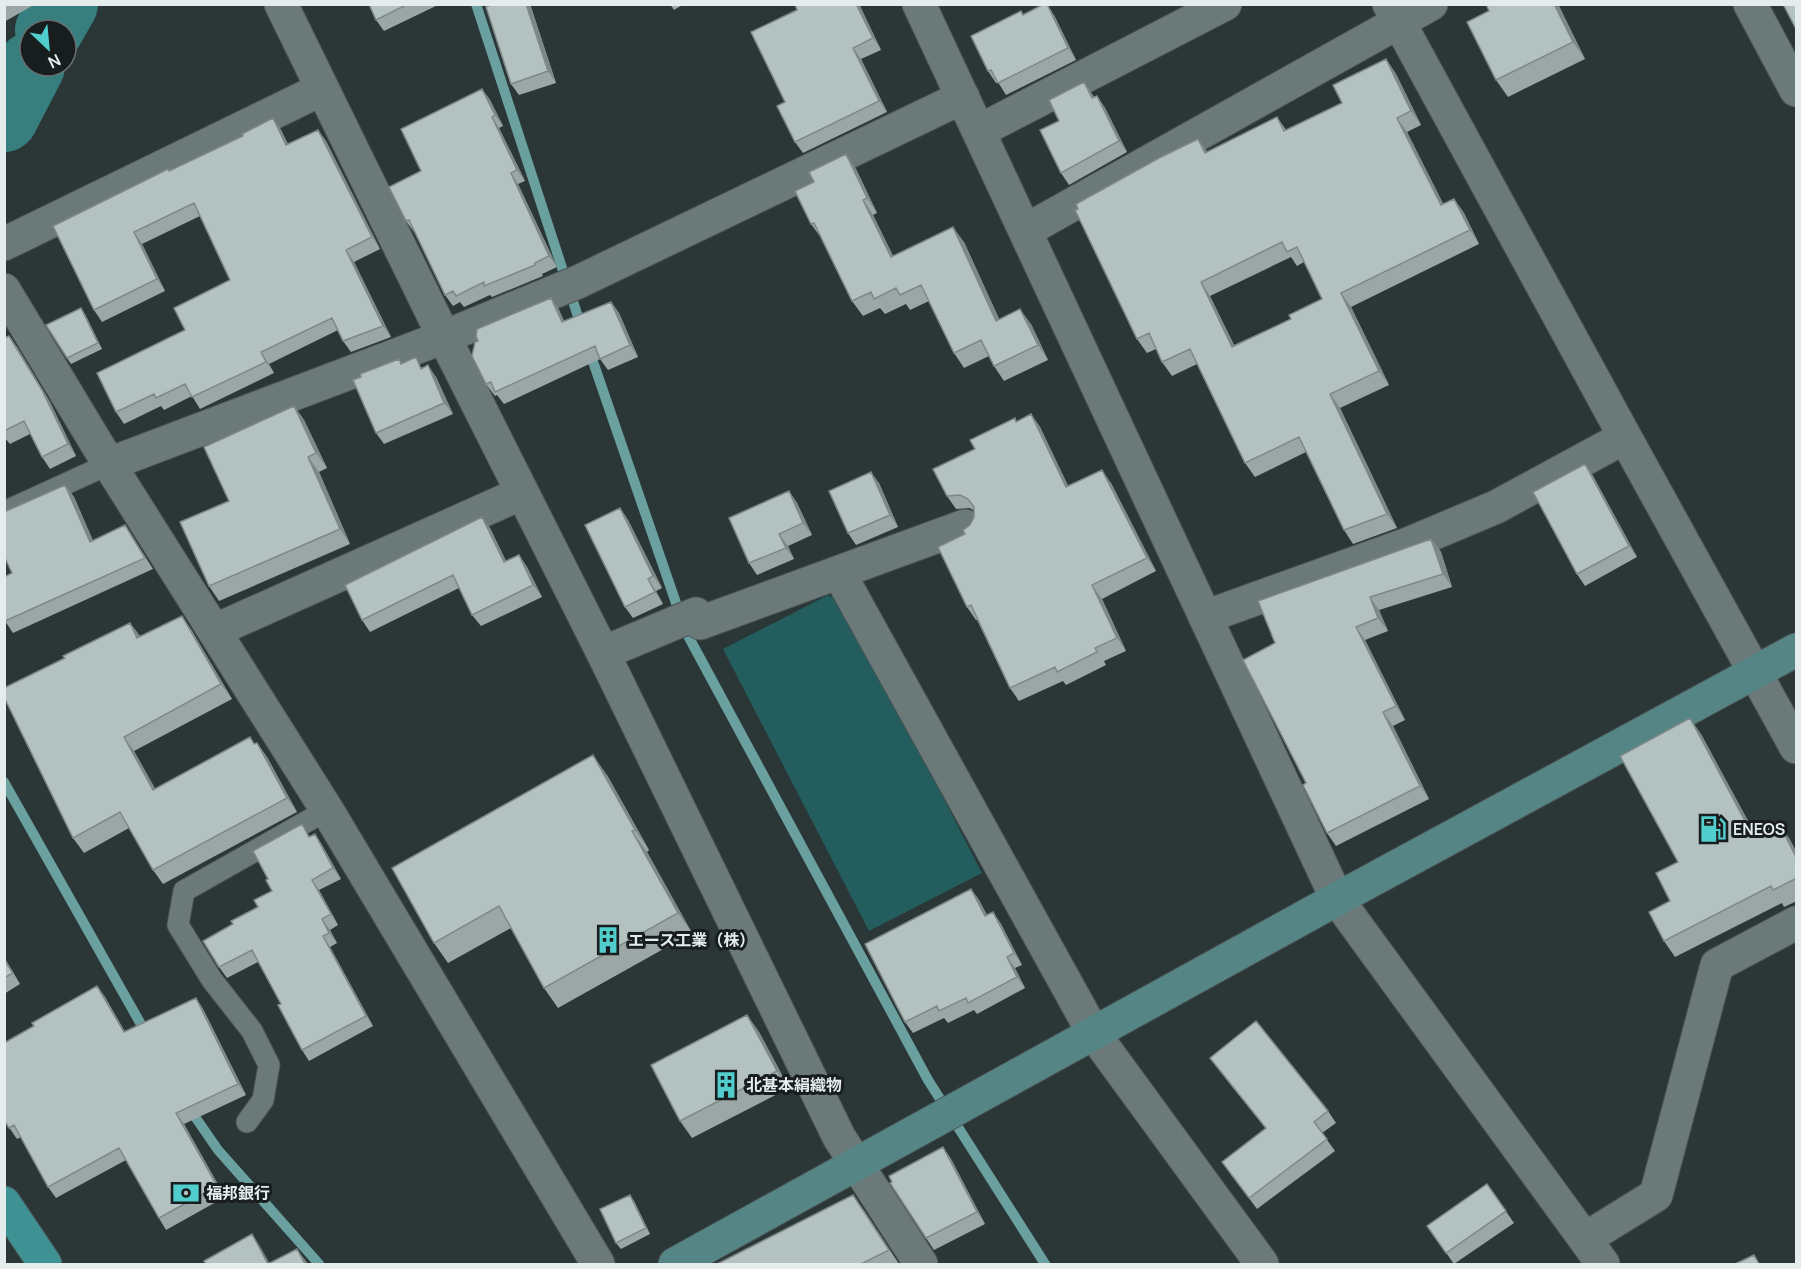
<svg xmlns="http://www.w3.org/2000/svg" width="1801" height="1269" font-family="Manrope,'Noto Sans JP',sans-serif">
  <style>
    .green { fill: #235d5e }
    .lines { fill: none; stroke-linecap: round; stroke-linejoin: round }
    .stream { stroke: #6ba0a0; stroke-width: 10 }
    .river { stroke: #377f7f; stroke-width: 68 }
    .lane-casing { stroke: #495454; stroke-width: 23 }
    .street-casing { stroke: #495454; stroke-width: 35 }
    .secondary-casing { stroke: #495454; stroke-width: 35 }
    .primary-casing { stroke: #495454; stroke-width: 35 }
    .lane { stroke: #6c7979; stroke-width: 21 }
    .street { stroke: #6c7979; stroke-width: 33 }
    .secondary { stroke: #568586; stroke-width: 33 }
    .primary { stroke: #3f9293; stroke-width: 33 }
    .wall { fill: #9aa7a6; fill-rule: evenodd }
    .shaded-wall { fill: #7d8887 }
    .building { fill: #b3c2c1; stroke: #7d8887; stroke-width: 1.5; fill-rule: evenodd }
    .labels { text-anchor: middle; stroke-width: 6; stroke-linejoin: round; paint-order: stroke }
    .poi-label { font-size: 16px; font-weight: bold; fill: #e4ecec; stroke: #181d1d; text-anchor: start }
  </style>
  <rect width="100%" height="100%" fill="#2b3737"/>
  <path class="green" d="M828 595 843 603 982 873 869 931 723 649Z"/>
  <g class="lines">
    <path class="stream" d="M476 4 582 329
      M589 350 686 632 928 1080 1045 1264
      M4 782 147 1035
      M189 1108 218 1150 319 1264"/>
    <path class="river" d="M49 30 64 4
      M4 118 31 66"/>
    <defs>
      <path id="lane" d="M4 512 109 464
        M247 1122 263 1100 269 1065 252 1031 212 980 178 925 184 891 327 810"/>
      <path id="street" d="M281 4 444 337 603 653 839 1137 921 1264
        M919 4 1337 899 1603 1264
        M1389 4 1625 437 1796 747
        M1750 4 1796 90
        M979 131 1225 4
        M1025 231 1431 4
        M4 244 322 89
        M4 290 109 464 327 810 598 1264
        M109 464 444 337 578 282 963 97
        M839 573 1094 1034 1262 1264
        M1205 617 1408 544 1496 507 1625 437
        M214 631 522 493
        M603 653 696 614 700 623 965 526
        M1585 1239 1656 1195 1717 965 1796 923"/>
      <path id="secondary" d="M675 1264 1337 899 1796 650"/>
      <path id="primary" d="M4 1203 45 1264"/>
    </defs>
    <use href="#lane" class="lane-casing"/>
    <use href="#street" class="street-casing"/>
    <use href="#secondary" class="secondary-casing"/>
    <use href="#primary" class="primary-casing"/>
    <use href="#lane" class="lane"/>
    <use href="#street" class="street"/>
    <use href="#secondary" class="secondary"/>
    <use href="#primary" class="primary"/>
  </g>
  <path class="wall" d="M4 4H32V6L4 22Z
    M369 4H440L384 31 376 20Z
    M670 4H684L674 10Z
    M859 4 881 50 861 59 887 112 803 153 795 142 785 102 797 10Z
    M1486 4H1558L1585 59 1508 97 1496 80 1489 11Z
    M531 7 556 83 519 95 511 84Z
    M1024 15H1054L1076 60 1006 95 998 82 996 83 988 71Z
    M1386 59 1396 74 1421 125 1407 132 1443 204 1454 199 1464 213 1479 244 1351 307 1389 385 1340 408 1397 528 1353 544 1344 530 1306 452 1255 477 1245 463 1197 364 1172 376 1162 362 1156 349 1147 353 1137 339 1198 139 1207 152 1277 117 1286 130 1342 103ZM1291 257 1297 266 1304 262 1322 299 1291 319 1234 345 1210 296Z
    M1084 82 1094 97 1097 96 1105 108 1127 152 1069 185 1061 173 1059 121Z
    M482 89 490 100 503 126 499 128 525 181 518 184 557 267 542 274 543 276 492 297 490 295 464 307 460 302 453 306 445 295 415 232H414L406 221 421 171Z
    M273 118 281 130 288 144 318 130 326 141 380 249 354 262 391 337 351 352 343 341 338 330 269 364 274 373 200 409 192 396 164 410 161 406 124 424 116 412 185 330 230 280 200 216 142 244 165 291 102 322 94 310 168 169 170 171 243 136Z
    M856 169 877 213 873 215 893 256 964 242 999 319 1031 324 1048 360 1004 381 994 366 989 356 964 368 954 353 929 301 910 310 906 304 885 314 880 308 863 316 852 301 822 239 811 224Z
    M551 298 559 310 564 321 611 302 619 313 638 357 608 370 600 359 504 404 497 395 495 396 486 384Z
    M85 314 102 349 71 364 67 358Z
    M4 338 17 347 50 402 76 456 50 469 42 457 30 434 10 444 4 437Z
    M402 363 423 368 436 377 453 414 384 444 376 433Z
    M294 406 304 420 327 468 319 472 350 544 219 601 209 586 229 501Z
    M1031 414 1040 427 1068 486 1111 483 1156 571 1102 599 1126 651 1104 661 1106 665 1066 685 1063 681 1019 701 1010 688 977 620H976L967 607 965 534 974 517V510L969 508 956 509 947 496 975 449 1017 421Z
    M1585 464 1593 476 1637 557 1585 586 1577 574Z
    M879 483 898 527 856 545 848 533Z
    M65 485 74 497 93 541 125 525 153 569 13 633 5 621 12 573Z
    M789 491 797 503 812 535 788 546 794 559 757 575 749 563Z
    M620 508 628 520 662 588 656 591 663 604 633 618 625 607Z
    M490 528 506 561 519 555 527 567 542 597 481 626 472 615 459 588 370 632 362 620Z
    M1431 539 1441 552 1452 587 1379 610 1388 631 1365 640 1405 720 1393 726 1429 799 1336 846 1327 833 1275 643Z
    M182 616 192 631 232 699 134 751 155 789 250 737 255 744 257 743 267 757 297 812 163 884 153 870 129 828 84 853 73 838 65 658 130 623 140 636Z
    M1701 734 1754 833 1789 838 1797 853V901L1784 907 1782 903 1675 957 1664 941 1670 901Z
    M607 775 649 850 647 852 692 933 558 1008 544 988 511 928 448 963 434 943Z
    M315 834 322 845 341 879 319 890 338 925 330 930 337 943 330 947 373 1026 309 1061 302 1050 281 1004 258 962 227 978 219 967 233 924 258 907 272 891 268 879 310 837Z
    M971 889 979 900 987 915 993 912 1001 924 1022 965 1015 968 1025 988 977 1014 974 1010 948 1023 944 1018 913 1033 905 1022Z
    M4 957 20 984 4 994Z
    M97 986 105 997 125 1032 196 998 203 1009 246 1095 184 1124 225 1197 166 1230 159 1218 126 1160 56 1198 48 1187 21 1137 17 1139 4 1120 34 1026Z
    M747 1015 759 1032 789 1088 692 1138 680 1121Z
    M1210 1058 1328 1111 1336 1123 1322 1133 1335 1151 1257 1209 1222 1162 1266 1129 1219 1070Z
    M943 1147 951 1159 985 1224 934 1250 926 1238Z
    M1487 1184 1514 1223 1454 1264 1427 1226Z
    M634 1201 650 1234 621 1249 616 1243Z
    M865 1212 899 1264H717Z"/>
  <path class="shaded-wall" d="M526 4H530L531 7 556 83 548 71Z
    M856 4H859L881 50 873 38Z
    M1047 4 1054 15 1076 60 1068 48Z
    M1554 4H1558L1585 59 1573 42Z
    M853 48 861 59 887 112 879 101Z
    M1386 59 1396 74 1421 125 1411 111Z
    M1084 82 1092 94 1101 110 1092 98Z
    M482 89 490 100 503 126 495 115Z
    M1097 96 1105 108 1127 152 1119 141Z
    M492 117 499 128 525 181 517 170Z
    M273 118 281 130 294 157 286 145Z
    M1397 118 1407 132 1451 219 1441 205Z
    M318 130 326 141 380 249 372 237Z
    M1198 139 1208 153H1205Z
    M846 154 856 169 877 213 867 198Z
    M511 173 518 184 557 267 549 256Z
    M1454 199 1464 213 1479 244 1470 230Z
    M863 200 873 215 901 272 891 257Z
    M953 227 964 242 1007 336 996 321Z
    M134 232 142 244 165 291 157 279Z
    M346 250 354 262 391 337 383 326Z
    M1201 282 1210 296 1241 361 1232 347Z
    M1341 293 1351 307 1389 385 1379 371Z
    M551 298 559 310 570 334 562 322Z
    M611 302 619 313 638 357 630 345Z
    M81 308 85 314 102 349 98 343Z
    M1020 309 1031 324 1048 360 1038 345Z
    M9 336 17 347 50 402 76 456 68 444Z
    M261 352 269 364 274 373 266 362Z
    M428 365 436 377 453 414 444 403Z
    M1330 394 1340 408 1397 528 1387 514Z
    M294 406 304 420 327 468 316 453Z
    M1031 414 1040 427 1075 500 1066 487Z
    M308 457 319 472 350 544 340 529Z
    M1585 464 1593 476 1637 557 1629 546Z
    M1102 470 1111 483 1156 571 1147 558Z
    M871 472 879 483 898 527 890 515Z
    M65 485 74 497 99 554 90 542Z
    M789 491 797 503 812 535 803 523Z
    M620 508 628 520 662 588 653 576Z
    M482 517 490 528 512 574 504 562Z
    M125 525 133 537 153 569 145 558Z
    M779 534 788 546 794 559 786 548Z
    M1431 539 1441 552 1452 587 1443 574Z
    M519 555 527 567 542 597 533 585Z
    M648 579 656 591 663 604 655 592Z
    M1092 585 1102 599 1126 651 1117 638Z
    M1370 597 1379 610 1388 631 1378 618Z
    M182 616 192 631 232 699 221 684Z
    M130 623 141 638H137Z
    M1356 627 1365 640 1405 720 1396 706Z
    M1383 712 1393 726 1429 799 1420 786Z
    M1690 718 1701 734 1764 850 1752 834Z
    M124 737 134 751 164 804 153 790Z
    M257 743 267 757 297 812 287 798Z
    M593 755 607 775 649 850 635 830Z
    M1778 821 1789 838 1797 853V859Z
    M632 831 647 852 692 933 678 913Z
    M315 834 322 845 341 879 333 868Z
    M312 880 319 890 338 925 331 914Z
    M971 889 979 900 993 927 985 916Z
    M993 912 1001 924 1022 965 1014 953Z
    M322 919 330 930 337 943 329 933Z
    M323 936 330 947 373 1026 366 1016Z
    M4 957 20 984 13 973 4 960Z
    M1007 957 1015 968 1025 988 1017 977Z
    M97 986 105 997 132 1044 124 1032Z
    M196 998 203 1009 246 1095 238 1084Z
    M747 1015 759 1032 789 1088 777 1071Z
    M176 1113 184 1124 225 1197 217 1186Z
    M943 1147 951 1159 985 1224 977 1212Z
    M630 1195 634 1201 650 1234 646 1228Z
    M853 1195 865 1212 899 1264 889 1250Z
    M252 1234 261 1248 270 1264H269Z
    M297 1249 308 1264H305Z"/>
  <path class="building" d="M369 4H408L376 20Z
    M493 4H526L548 71 511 84 486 7Z
    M795 4H856L873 38 853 48 879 101 795 142 777 106 785 102 751 32 797 10Z
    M1044 4H1047L1068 48 998 83 991 70 988 71 971 36 1021 11 1023 15Z
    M1486 4H1554L1573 42 1496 80 1467 22 1489 11Z
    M1783 4H1797V31Z
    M1386 59 1411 111 1397 118 1441 205 1454 199 1470 230 1341 293 1379 371 1330 394 1387 514 1344 530 1299 437 1245 463 1190 349 1162 362 1149 333 1137 339 1075 210 1078 209 1076 204 1159 158 1198 139 1205 153 1277 117 1284 131 1342 103 1333 85ZM1282 242 1287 252 1297 247 1322 299 1289 315 1291 319 1232 347 1201 282Z
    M1084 82 1092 98 1097 96 1119 141 1061 173 1040 130 1059 121 1049 100Z
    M482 89 495 115 492 117 517 170 511 173 549 256 535 263V265L484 286V282L456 296 453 291 445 295 409 220 406 221 389 187 421 171 401 129Z
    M273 118 286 145 318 130 372 237 346 250 383 326 343 341 332 318 261 352 266 362 192 397 185 384 156 398 154 394 116 412 97 373 185 330 174 308 230 280 194 203 134 232 157 279 94 310 53 226 168 169 169 171 243 136 242 134Z
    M846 154 867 198 863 200 891 257 953 227 996 321 1020 309 1038 345 994 366 981 340 954 353 921 285 900 295 896 288 874 299 871 292 852 301 814 223 811 224 795 191 814 182 809 172Z
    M551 298 562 322 611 302 630 345 600 359 595 346 495 392 491 382 486 384 472 356 475 342 478 341 476 336 477 329Z
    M81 308 98 343 67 358 46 325Z
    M9 336 42 390 68 444 42 457 24 421 4 431V338Z
    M416 357 421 369 428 365 444 403 376 433 353 380 361 377 360 374 399 359 401 364Z
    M294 406 316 453 308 457 340 529 209 586 180 522 229 501 204 447Z
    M1031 414 1066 487 1102 470 1147 558 1092 585 1117 638 1095 648 1097 652 1057 672 1055 667 1010 688 971 605 967 607 938 547 965 534 963 530 970 525 974 517V507L968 499 960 495 947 496 933 469 975 449 970 440 1015 418 1016 422Z
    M1585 464 1629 546 1577 574 1533 492Z
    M871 472 890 515 848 533 829 491Z
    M65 485 90 542 125 525 145 558 5 621 4 577 12 573 4 556V512Z
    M789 491 803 523 779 534 786 548 749 563 729 518Z
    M620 508 653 576 648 579 655 592 625 607 585 525Z
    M482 517 504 562 519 555 533 585 472 615 453 575 362 620 345 585Z
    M1431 539 1443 574 1370 597 1378 618 1356 627 1396 706 1383 712 1420 786 1327 833 1303 785 1306 783 1243 660 1275 643 1258 601Z
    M182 616 221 684 124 737 153 790 250 737 254 744 257 743 287 798 153 870 120 812 73 838 4 697V688L65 658 63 656 130 623 137 638Z
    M1690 718 1752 834 1778 821 1797 859V878L1773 890 1771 886 1664 941 1649 912 1670 901 1656 873 1678 862 1620 756Z
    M593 755 635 830 632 831 678 913 544 988 499 906 434 943 392 868Z
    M302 824 309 837 315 834 333 868 312 880 331 914 322 919 329 933 323 936 366 1016 302 1050 278 1005 281 1004 252 950 219 967 203 941 233 924 231 921 258 907 254 900 272 891 266 880 268 879 253 851Z
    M971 889 985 916 993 912 1014 953 1007 957 1017 977 968 1003 966 998 939 1011 937 1006 905 1022 865 944Z
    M4 960 13 973 4 978Z
    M97 986 124 1032 196 998 238 1084 176 1113 217 1186 159 1218 119 1148 48 1187 14 1125 9 1128 4 1120V1043L34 1026 32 1023Z
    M747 1015 777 1071 680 1121 651 1065Z
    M1256 1021 1328 1111 1314 1122 1327 1139 1249 1198 1222 1162 1266 1128 1210 1058Z
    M943 1147 977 1212 926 1238 890 1183 892 1182 889 1176Z
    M1487 1184 1506 1211 1446 1253 1427 1226Z
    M630 1195 646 1228 616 1243 600 1209Z
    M853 1195 889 1250 861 1264H717Z
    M252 1234 268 1264 297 1249 305 1264H206L204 1261Z
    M1754 1255 1759 1264H1735Z"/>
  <defs>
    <symbol id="fuel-bare" viewBox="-9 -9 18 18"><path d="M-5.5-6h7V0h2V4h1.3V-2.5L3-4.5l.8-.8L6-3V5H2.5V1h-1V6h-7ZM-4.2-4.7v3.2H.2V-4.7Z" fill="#52cdce" stroke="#181d1d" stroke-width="2.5" paint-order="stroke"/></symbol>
    <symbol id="building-bare" viewBox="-9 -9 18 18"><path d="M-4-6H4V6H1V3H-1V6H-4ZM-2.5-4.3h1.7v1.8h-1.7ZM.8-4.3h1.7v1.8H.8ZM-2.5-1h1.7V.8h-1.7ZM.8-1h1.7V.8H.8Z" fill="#52cdce" stroke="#181d1d" stroke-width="2.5" paint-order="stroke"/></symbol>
    <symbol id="bank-bare" viewBox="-9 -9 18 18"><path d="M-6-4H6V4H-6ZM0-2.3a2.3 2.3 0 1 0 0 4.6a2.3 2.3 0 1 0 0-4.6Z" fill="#52cdce" stroke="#181d1d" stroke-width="2.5" paint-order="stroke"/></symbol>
  </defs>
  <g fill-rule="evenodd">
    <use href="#fuel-bare" x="1694" y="810" width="38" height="38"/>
    <use href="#building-bare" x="589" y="921" width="38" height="38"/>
    <use href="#building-bare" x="707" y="1066" width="38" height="38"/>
    <use href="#bank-bare" x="167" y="1174" width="38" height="38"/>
  </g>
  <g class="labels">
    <g class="poi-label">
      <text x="1733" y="835">ENEOS</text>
      <text x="628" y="946">エース工業（株）</text>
      <text x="746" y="1091">北甚本絹織物</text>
      <text x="206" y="1199">福邦銀行</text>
    </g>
  </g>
  <rect width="1801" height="1269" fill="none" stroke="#e4ecec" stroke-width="12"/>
  <g transform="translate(48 48) rotate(154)"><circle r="28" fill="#181d1d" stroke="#6a7070" stroke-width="1.5"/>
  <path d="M0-4.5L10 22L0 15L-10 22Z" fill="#52cdce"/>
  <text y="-9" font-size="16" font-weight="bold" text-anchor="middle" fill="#e4ecec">N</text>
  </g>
</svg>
